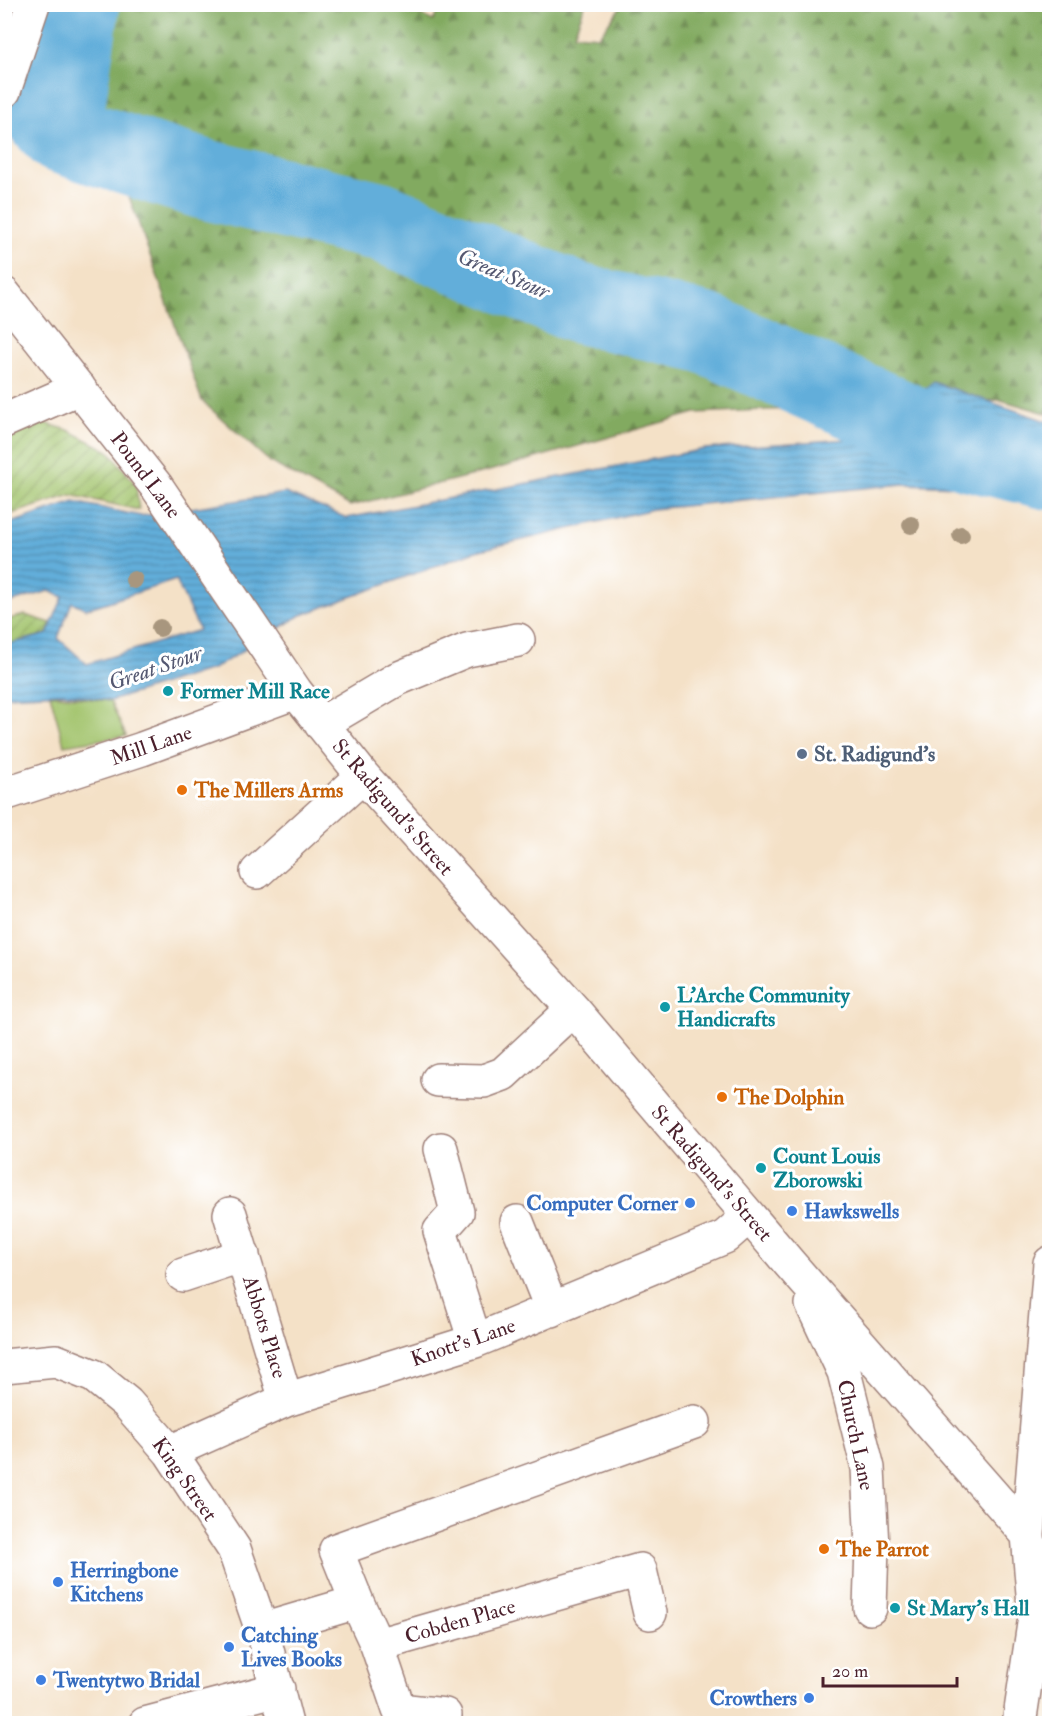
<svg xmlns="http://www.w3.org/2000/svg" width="1054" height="1728" font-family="'IM FELL Double Pica',serif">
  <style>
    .grass { fill: #a3c46d; stroke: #76724c; stroke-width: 1.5 }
    .forest { fill: url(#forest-firs); stroke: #666446; stroke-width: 1.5 }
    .garden { fill: url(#garden-furrows); stroke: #76724c; stroke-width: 1.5 }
    .water { fill: url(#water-rules); stroke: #566682; stroke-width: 1.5; fill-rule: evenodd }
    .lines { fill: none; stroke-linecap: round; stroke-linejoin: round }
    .river { stroke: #62aeda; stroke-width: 80 }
    .minor-casing { stroke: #9f8079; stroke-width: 36 }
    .minor { stroke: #fff; stroke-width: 33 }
    .tree { fill: #a8967e }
    .culture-dot { fill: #0f9aa8; stroke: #fff; stroke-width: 2 }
    .service-dot { fill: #5c6f8a; stroke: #fff; stroke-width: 2 }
    .food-dot { fill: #e8710a; stroke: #fff; stroke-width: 2 }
    .shop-dot { fill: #3f7fe0; stroke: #fff; stroke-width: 2 }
    .labels { text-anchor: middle; stroke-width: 6; stroke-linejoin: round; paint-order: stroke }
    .street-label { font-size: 21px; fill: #4a1f2b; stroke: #fff }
    .culture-label { font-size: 21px; font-weight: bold; fill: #0d838f; stroke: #fff; text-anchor: start }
    .service-label { font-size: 21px; font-weight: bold; fill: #4e5e75; stroke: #fff; text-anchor: start }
    .food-label { font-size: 21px; font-weight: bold; fill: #c56008; stroke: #fff; text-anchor: start }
    .shop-label { font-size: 21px; font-weight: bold; fill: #366cbe; stroke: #fff; text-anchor: start }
    .water-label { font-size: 22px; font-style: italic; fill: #545871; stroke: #fff }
  </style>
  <defs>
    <pattern id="forest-firs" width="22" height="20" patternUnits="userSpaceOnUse" patternTransform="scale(1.5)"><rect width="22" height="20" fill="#82aa60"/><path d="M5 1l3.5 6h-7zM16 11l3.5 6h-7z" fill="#6c8a4f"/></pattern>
    <pattern id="garden-furrows" width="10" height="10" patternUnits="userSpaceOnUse" patternTransform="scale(1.5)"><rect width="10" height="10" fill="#a3c46d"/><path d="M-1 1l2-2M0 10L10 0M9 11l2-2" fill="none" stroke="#879f5a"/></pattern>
    <pattern id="water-rules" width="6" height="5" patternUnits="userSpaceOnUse" patternTransform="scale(1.5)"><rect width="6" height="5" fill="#62aeda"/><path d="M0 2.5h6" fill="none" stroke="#538db1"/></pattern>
  </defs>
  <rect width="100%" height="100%" fill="#fff"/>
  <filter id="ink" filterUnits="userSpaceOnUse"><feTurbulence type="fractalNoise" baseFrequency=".0167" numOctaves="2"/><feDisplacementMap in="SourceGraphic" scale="12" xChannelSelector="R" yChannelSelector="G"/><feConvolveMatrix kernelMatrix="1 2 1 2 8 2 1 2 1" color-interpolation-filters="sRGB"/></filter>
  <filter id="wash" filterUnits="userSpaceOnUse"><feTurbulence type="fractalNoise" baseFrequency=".008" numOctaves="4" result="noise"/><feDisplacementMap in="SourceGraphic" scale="24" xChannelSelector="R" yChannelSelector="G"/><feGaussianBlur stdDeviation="1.35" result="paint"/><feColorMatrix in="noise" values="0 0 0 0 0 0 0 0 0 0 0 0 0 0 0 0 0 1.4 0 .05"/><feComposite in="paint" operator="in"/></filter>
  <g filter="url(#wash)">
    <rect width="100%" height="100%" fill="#f4e1c7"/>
    <path class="grass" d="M50 694 110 701 126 736 64 745Z"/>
    <path class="forest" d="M262 4 267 10 291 5H402L433 21 441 5H585L574 34 599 36 622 5H1049V414L1001 400 695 413 489 471 350 506 270 462 202 401 90 87 99 5Z
      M5 5H30L5 91Z"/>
    <path class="garden" d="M41 422 68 430 109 451 136 485 139 510 71 495 5 516V437Z
      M25 615 51 623 47 634 5 645V620Z"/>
    <path class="water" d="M933 382 1049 422V498L1012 488 904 484 653 509 476 551 299 616 215 668 110 701 63 693 5 696V645L47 634 63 597 49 591 5 604V525L74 502 141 516 285 493 347 518 705 449 864 438ZM176 580 199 630 87 664 58 638 72 602 86 609Z"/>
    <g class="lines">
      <path class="river" d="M4 73 61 134 203 179 379 221 577 303 705 333 967 450 1050 470
        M61 134 80 4"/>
    </g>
  </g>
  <g filter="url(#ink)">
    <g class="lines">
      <defs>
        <path id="minor" d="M4 91 33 4
          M4 294 157 487 296 692 363 776 573 1009 790 1264 1028 1535 1035 1617 1019 1724
          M4 421 79 388
          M321 724 397 679 467 650 518 640
          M4 794 142 749 296 692
          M257 872 363 776
          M438 1080 484 1081 503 1074 573 1009
          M441 1149 457 1212 440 1231 475 1341
          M230 1214 286 1400
          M517 1222 552 1310
          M183 1275 243 1255
          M812 1304 844 1372 868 1468 872 1547 870 1608
          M4 1366 56 1361 94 1376 127 1403 170 1452 234 1549 262 1630 286 1724
          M170 1452 286 1400 475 1341 725 1237 749 1216
          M1028 1535 1050 1263
          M357 1602 336 1550 694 1422
          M262 1630 357 1602 377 1645 640 1570 650 1613
          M377 1645 399 1710 445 1715
          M145 1724 278 1689"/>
      </defs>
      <use href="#minor" class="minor-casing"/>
      <use href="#minor" class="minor"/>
    </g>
    <g class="tree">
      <circle cx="911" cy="525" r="9"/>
      <circle cx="961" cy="535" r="9"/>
      <circle cx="134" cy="580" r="9"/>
      <circle cx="160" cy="628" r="9"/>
    </g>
  </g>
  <g class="culture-dot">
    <circle cx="168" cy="691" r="6"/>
    <circle cx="665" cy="1007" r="6"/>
    <circle cx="761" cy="1168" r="6"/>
    <circle cx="895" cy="1608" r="6"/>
  </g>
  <circle class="service-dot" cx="802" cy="754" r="6"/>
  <g class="food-dot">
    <circle cx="182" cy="790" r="6"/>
    <circle cx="722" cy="1097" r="6"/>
    <circle cx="824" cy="1549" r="6"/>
  </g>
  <g class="shop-dot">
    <circle cx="690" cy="1203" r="6"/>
    <circle cx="792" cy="1211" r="6"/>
    <circle cx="58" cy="1582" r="6"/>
    <circle cx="229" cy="1647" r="6"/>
    <circle cx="41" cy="1680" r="6"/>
    <circle cx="809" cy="1698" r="6"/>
  </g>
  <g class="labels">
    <g class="street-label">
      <text transform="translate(146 475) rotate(53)" y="7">Pound Lane</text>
      <text transform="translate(151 745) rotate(-19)" y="7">Mill Lane</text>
      <text transform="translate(393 807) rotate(49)" y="7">St Radigund's Street</text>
      <text transform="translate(712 1173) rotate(49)" y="7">St Radigund's Street</text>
      <text transform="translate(265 1327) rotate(73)" y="7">Abbots Place</text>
      <text transform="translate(463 1342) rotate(-19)" y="7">Knott's Lane</text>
      <text transform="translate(856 1435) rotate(78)" y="7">Church Lane</text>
      <text transform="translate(185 1479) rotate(55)" y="7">King Street</text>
      <text transform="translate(460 1621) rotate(-16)" y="7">Cobden Place</text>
    </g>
    <g class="culture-label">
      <text x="180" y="698">Former Mill Race</text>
      <text x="677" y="1002">L'Arche Community<tspan x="677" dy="24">Handicrafts</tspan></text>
      <text x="773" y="1163">Count Louis<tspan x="773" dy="24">Zborowski</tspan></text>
      <text x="907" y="1615">St Mary's Hall</text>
    </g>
    <g class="service-label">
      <text x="814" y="761">St. Radigund's</text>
    </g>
    <g class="food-label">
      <text x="194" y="797">The Millers Arms</text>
      <text x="734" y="1104">The Dolphin</text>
      <text x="836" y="1556">The Parrot</text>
    </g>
    <g class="shop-label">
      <text x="678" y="1210" text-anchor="end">Computer Corner</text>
      <text x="804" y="1218">Hawkswells</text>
      <text x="70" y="1577">Herringbone<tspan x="70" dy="24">Kitchens</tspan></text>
      <text x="241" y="1642">Catching<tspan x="241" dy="24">Lives Books</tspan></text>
      <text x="53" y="1687">Twentytwo Bridal</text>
      <text x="797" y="1705" text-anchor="end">Crowthers</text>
    </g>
    <g class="water-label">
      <text transform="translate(504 273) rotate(23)" y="8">Great Stour</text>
      <text transform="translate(155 667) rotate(-19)" y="8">Great Stour</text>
    </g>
  </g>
  <rect width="1054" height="1728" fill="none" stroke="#fff" stroke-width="24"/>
  <path d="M823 1677v9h134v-9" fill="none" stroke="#4a1f2b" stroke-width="3"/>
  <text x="832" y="1677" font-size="18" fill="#4a1f2b" stroke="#ffffff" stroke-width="4.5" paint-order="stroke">20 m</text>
</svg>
